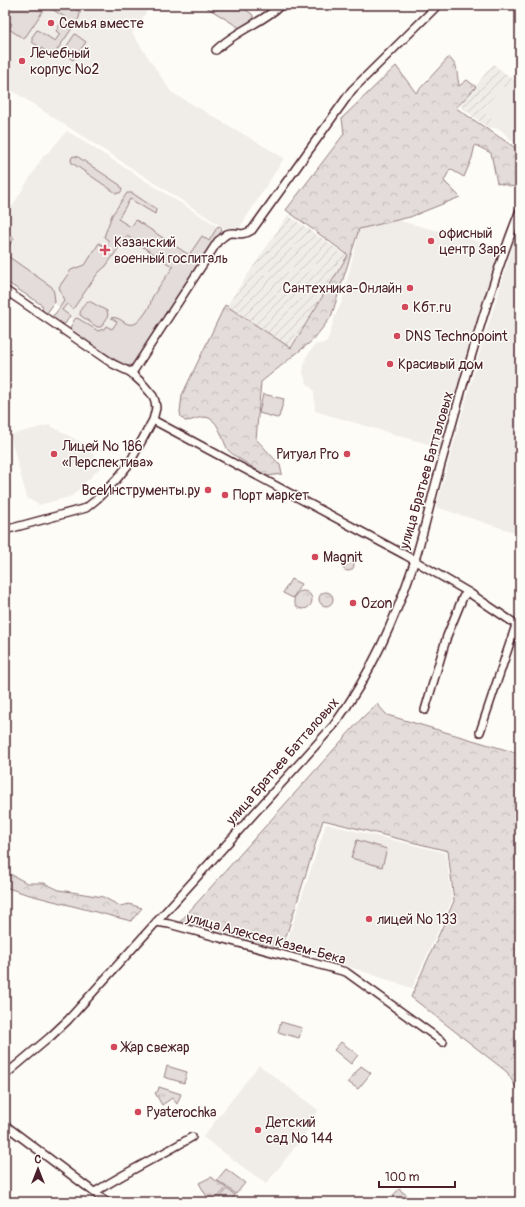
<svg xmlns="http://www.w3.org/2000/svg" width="525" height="1207" font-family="Pangolin,sans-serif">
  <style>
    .built { fill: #f0ece8 }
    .industrial { fill: url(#industrial-furrows) }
    .grass { fill: #e3dcda; stroke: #967e82 }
    .forest { fill: url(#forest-crowns); stroke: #967e82 }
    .park { fill: url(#park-tufts); stroke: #967e82 }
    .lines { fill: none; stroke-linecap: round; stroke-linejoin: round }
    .minor-casing { stroke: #4a1f2b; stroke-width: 10 }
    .minor { stroke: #fdfcf7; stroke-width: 7 }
    .poi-dot { fill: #d1495b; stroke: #fdfcf7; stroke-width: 1.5 }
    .labels { text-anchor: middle; stroke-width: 3; stroke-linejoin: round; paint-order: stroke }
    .poi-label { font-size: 14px; fill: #4a1f2b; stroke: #fdfcf7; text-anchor: start }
    .street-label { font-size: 14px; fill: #4a1f2b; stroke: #fdfcf7 }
  </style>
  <defs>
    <pattern id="industrial-furrows" width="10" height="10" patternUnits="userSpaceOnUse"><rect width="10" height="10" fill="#f0ece8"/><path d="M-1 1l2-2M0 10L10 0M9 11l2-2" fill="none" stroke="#cfcac7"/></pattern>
    <pattern id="forest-crowns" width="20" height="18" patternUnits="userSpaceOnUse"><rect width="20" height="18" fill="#e3dcda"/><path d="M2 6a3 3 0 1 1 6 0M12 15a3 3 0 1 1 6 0" fill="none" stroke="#c4bcbb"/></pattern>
    <pattern id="park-tufts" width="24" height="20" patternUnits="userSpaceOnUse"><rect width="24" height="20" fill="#e3dcda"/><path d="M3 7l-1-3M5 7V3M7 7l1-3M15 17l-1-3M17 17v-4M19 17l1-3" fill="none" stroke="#c4bcbb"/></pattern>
  </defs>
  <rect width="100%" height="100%" fill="#fdfcf7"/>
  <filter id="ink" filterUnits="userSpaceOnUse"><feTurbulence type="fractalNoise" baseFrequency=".025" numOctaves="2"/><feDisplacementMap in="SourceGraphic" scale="8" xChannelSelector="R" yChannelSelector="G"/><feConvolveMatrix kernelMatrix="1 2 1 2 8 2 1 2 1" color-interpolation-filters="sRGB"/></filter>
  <g filter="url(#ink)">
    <path class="built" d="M5 5H151L132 33 171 92 284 158 235 235 5 86Z
      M515 81 520 84V148L500 129 487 127 493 120 482 112 502 86 508 91Z
      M67 131 220 228 125 352 72 318 57 305 38 294 5 273V218L44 155 49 152Z
      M361 211 501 247 441 448 315 411 314 391 306 382 303 372 306 357 315 345 327 342 336 314 342 302 357 240 353 235Z
      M520 224V534L436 507 479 355Z
      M49 425 82 443 103 465 72 496 39 505 27 498 10 435Z
      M326 824 446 853 452 900 412 988 286 945Z
      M259 1065 318 1110 313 1124 266 1184 203 1137Z"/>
    <path class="industrial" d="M493 64 515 81 508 91 502 86 482 111 493 120 487 127 460 106Z
      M288 215 349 257 289 349 226 307Z"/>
    <path class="grass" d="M5 5H47L24 39 9 29 12 24 5 20Z
      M53 5H68L80 12 79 18 55 53 50 54 32 42V37L37 30 55 41 60 34 56 31 65 17 50 8Z
      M203 5H239L252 14 254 18 240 28Z
      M75 34 86 42 73 60 62 53Z
      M74 156 78 157 120 185 122 190 120 193H116L72 163 71 160 72 157Z
      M127 193H132L156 209 155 214 130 199 118 219 131 227 136 220 189 255 202 236 209 241 218 226 221 227 222 230 220 234 132 365 125 366 71 331 70 328 74 320 76 318 79 319 98 331 104 329 106 326 112 329 117 322 111 318C120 315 125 327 134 324 139 323 148 310 150 305 151 302 151 299 153 296 159 286 166 277 173 267L127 236 106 266 98 273 73 309 67 304 62 310 70 316 65 324H59L53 318V315L55 314 64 301 59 287 71 270 84 265 87 262 99 243 105 247 109 241 104 237 112 215Z
      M5 231 14 238 7 249 9 257 52 287 54 293 55 302 47 313H43L42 305 5 281Z
      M89 301 107 311C110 316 104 322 101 327H97L80 315C80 309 84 302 89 301Z
      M263 394 284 399 279 417 277 418 259 413Z
      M291 579 301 584 293 598 283 593Z
      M357 840 387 849 382 867 351 858Z
      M281 1022 302 1028 299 1038 278 1032Z
      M341 1042 358 1055 351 1064 334 1050Z
      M167 1066 187 1072 184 1083 164 1077Z
      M226 1169 245 1183 236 1194 217 1180Z
      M227 1189 235 1195 230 1202H217Z"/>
    <path class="forest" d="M449 57 456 66 459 86 467 80 476 87 456 108 520 151V171L515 187 497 183 491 153 475 145 472 158 464 177 450 169 444 181 460 197 410 217 359 229 331 317 313 340 261 382 256 439 280 465 282 474 267 476C259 471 232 455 228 450 222 440 220 423 209 418 201 415 194 421 185 421L181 417 180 412 182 395 225 305 291 348 348 255 286 210 344 134 342 118 396 66 416 93Z
      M377 704 387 715 520 754V1094L507 1072 411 997 454 901 448 851 323 820 283 946 272 949 178 924 362 718Z
      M5 874 12 875 27 883H44L59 890 103 897 120 906 129 904 142 908 131 921 26 894 5 887Z
      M399 1189 415 1202H387Z"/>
    <path class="park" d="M342 565a6 6 0 1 1 12 0a6 6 0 1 1-12 0Z
      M294 600a9 9 0 1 1 18 0a9 9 0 1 1-18 0Z
      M319 599a7 7 0 1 1 14 0a7 7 0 1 1-14 0Z
      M361 1066 371 1073 358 1089 348 1082Z
      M159 1087 181 1094 177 1104 172 1098 162 1105 155 1093 158 1091Z
      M211 1177 226 1188 214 1202H210L199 1183Z"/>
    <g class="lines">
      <defs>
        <path id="minor" d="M216 50C235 31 262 23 281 5
          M5 290 113 364 130 372 142 383 153 396 155 401 156 408 153 420 129 464 116 480 97 499 86 508 5 530
          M130 372 134 370 218 241C221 239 224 236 227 234 235 230 240 238 252 230L352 90 438 5
          M153 420 405 555 468 592 520 627
          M425 710 447 636 463 597 468 592
          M480 732 516 625
          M156 922 169 924 346 972 443 1042
          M5 1075 50 1037 68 1020 334 725C371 674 394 622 414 563 423 535 430 504 438 475 463 386 486 296 520 210
          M5 1125 107 1202
          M95 1192C126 1172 160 1156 192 1137"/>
      </defs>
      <use href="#minor" class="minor-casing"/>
      <use href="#minor" class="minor"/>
    </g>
  </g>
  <g class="poi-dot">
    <circle cx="51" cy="23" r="4"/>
    <circle cx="22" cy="61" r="4"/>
    <circle cx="431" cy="241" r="4"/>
    <path d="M103 244h4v4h4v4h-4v4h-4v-4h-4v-4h4z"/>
    <circle cx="410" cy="288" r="4"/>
    <circle cx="405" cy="307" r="4"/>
    <circle cx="397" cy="336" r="4"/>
    <circle cx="390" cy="364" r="4"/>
    <circle cx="54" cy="454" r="4"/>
    <circle cx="347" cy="454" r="4"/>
    <circle cx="208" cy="490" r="4"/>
    <circle cx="225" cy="495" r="4"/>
    <circle cx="315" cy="557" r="4"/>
    <circle cx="353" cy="603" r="4"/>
    <circle cx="369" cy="919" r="4"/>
    <circle cx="114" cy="1047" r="4"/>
    <circle cx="138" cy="1112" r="4"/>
    <circle cx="258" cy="1130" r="4"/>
  </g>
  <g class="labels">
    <g class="poi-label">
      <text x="59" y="28">Семья вместе</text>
      <text x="30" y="58">Лечебный<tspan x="30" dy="16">корпус №2</tspan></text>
      <text x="439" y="238">офисный<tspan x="439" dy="16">центр Заря</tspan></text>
      <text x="114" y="247">Казанский<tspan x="114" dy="16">военный госпиталь</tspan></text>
      <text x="402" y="293" text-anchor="end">Сантехника-Онлайн</text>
      <text x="413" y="312">Кбт.ru</text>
      <text x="405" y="341">DNS Technopoint</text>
      <text x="398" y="369">Красивый дом</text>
      <text x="62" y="451">Лицей № 186<tspan x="62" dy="16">«Перспектива»</tspan></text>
      <text x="339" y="459" text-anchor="end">Ритуал Pro</text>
      <text x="200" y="495" text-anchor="end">ВсеИнструменты.ру</text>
      <text x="233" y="500">Порт маркет</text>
      <text x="323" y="562">Magnit</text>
      <text x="361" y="608">Ozon</text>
      <text x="377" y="924">лицей № 133</text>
      <text x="122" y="1052">Жар свежар</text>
      <text x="146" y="1117">Pyaterochka</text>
      <text x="266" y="1127">Детский<tspan x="266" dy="16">сад № 144</tspan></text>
    </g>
    <g class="street-label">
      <text transform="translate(426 470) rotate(-74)" y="5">улица Братьев Батталовых</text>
      <text transform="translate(282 761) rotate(-49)" y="5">улица Братьев Батталовых</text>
      <text transform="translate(266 938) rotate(15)" y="5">улица Алексея Казем-Бека</text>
    </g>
  </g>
  <rect width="525" height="1207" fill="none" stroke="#fdfcf7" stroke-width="20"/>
  <rect x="10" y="10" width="505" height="1187" fill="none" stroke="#4a1f2b" stroke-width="1.5" filter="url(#ink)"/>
  <g transform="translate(38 1169)" stroke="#fdfcf7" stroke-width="3" paint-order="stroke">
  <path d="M0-3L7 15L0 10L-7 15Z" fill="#4a1f2b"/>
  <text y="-6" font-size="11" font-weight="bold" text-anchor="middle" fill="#4a1f2b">С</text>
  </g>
  <path d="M379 1181v6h76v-6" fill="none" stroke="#4a1f2b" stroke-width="2"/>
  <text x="385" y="1181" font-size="12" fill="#4a1f2b" stroke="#fdfcf7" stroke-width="3" paint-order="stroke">100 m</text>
</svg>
